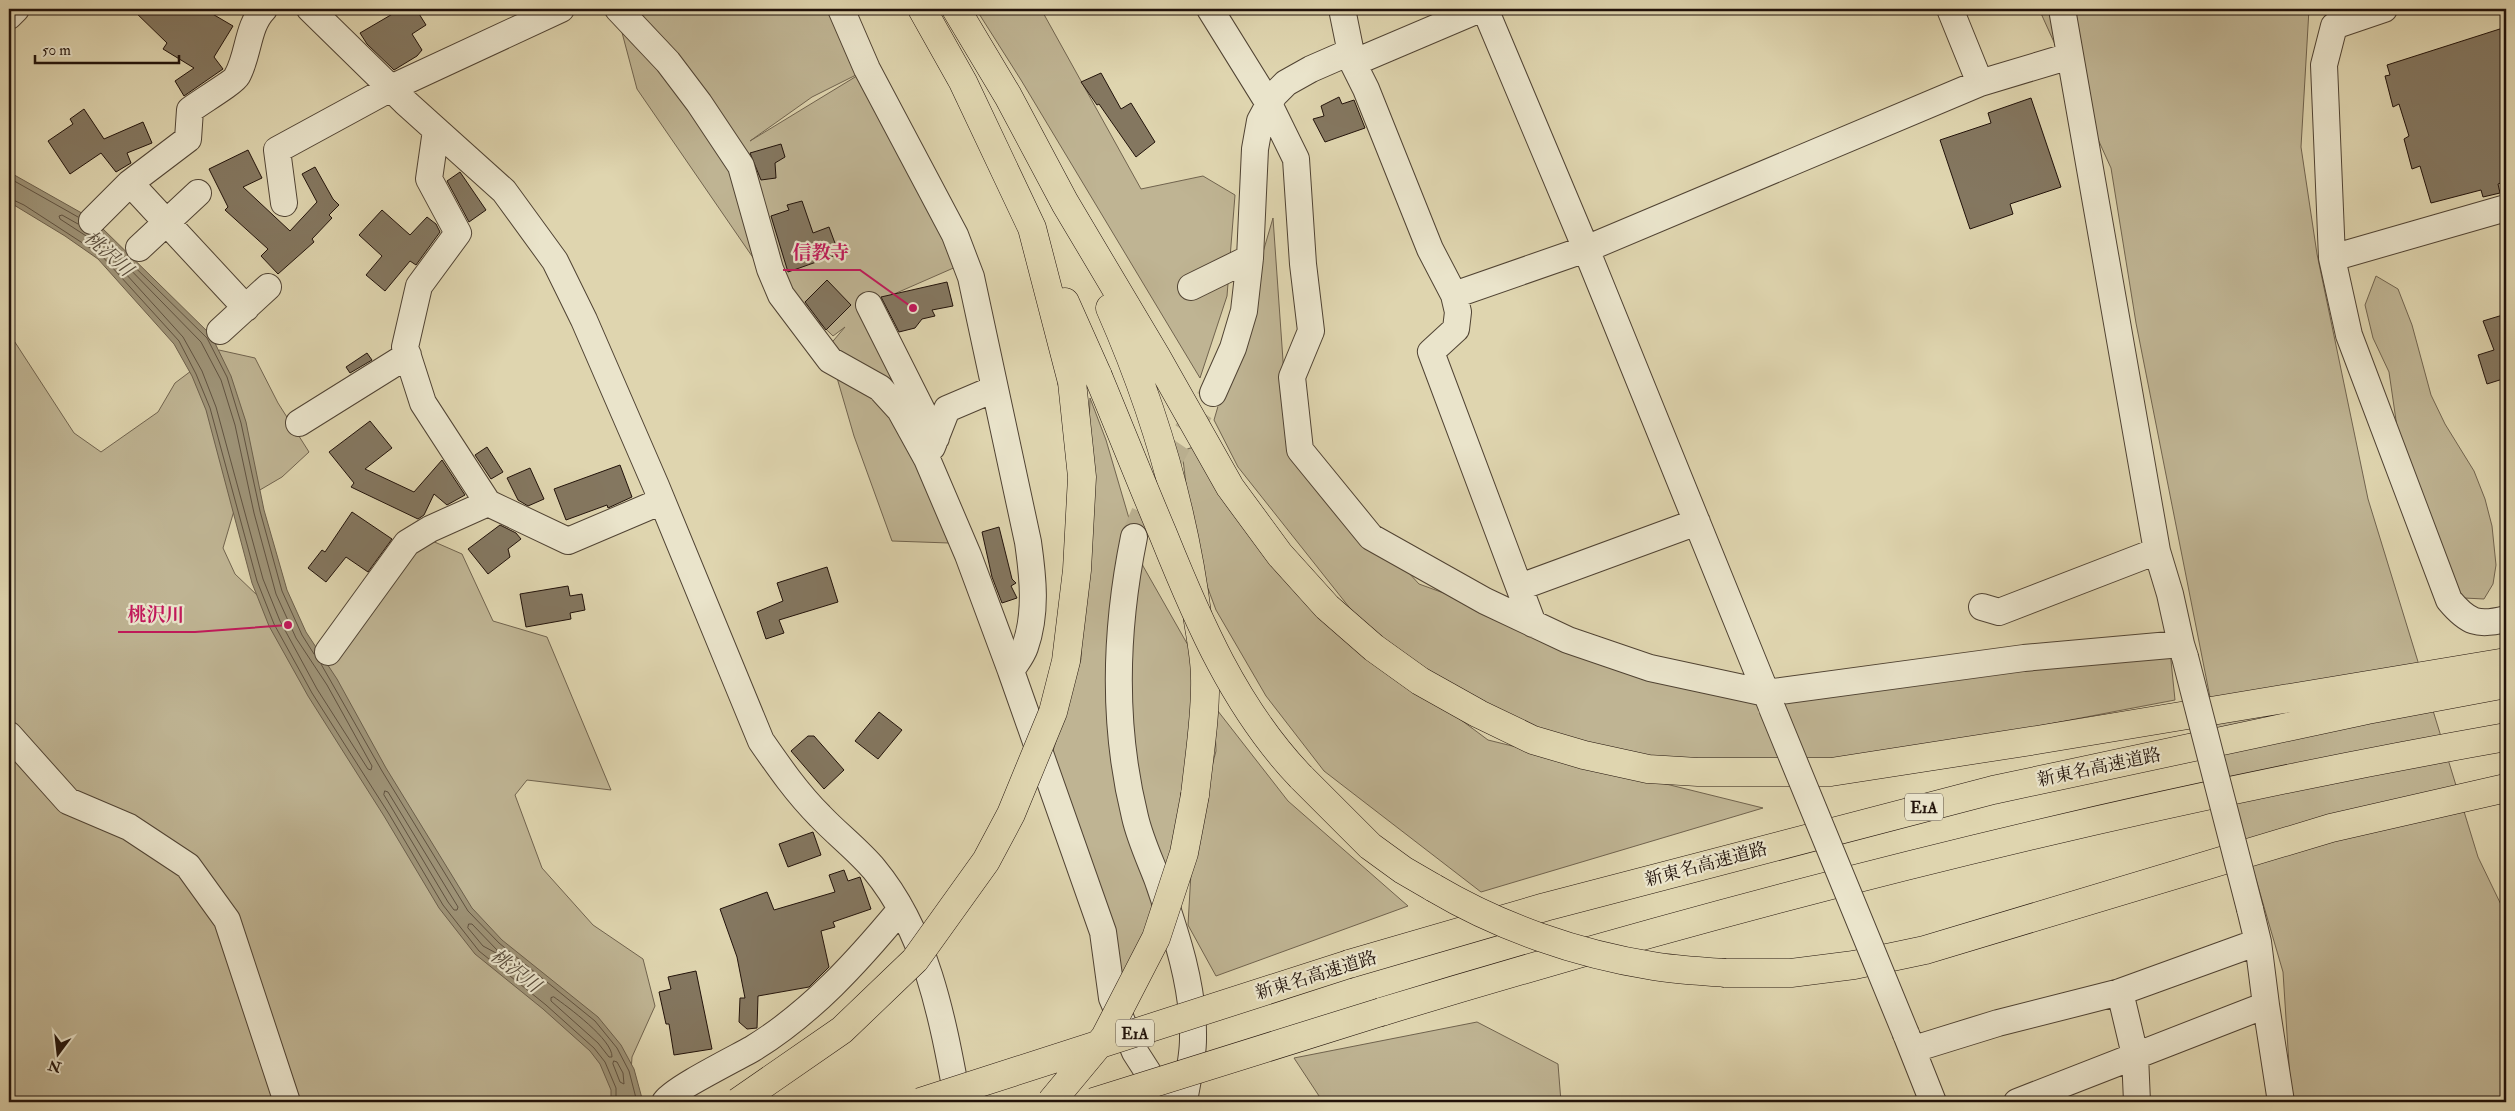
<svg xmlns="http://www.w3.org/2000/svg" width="2515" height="1111" font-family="'IM FELL Double Pica','Noto Serif JP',serif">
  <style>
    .green { fill: #bfb493; stroke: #70634e; fill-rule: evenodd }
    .water { fill: #9e9377; stroke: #6c5f4b }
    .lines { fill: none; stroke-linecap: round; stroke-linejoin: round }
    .shore { stroke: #605240; stroke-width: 1 }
    .building { fill: #847760; stroke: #21120a }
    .minor-tunnel { stroke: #b9ae8e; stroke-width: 26; stroke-dasharray: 26 13; stroke-linecap: butt }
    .minor-casing { stroke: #504333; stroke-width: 28 }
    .highway-casing { stroke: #21120a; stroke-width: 29 }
    .minor { stroke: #eae4cb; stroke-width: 26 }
    .highway { stroke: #dfd5af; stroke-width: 28 }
    .minor-bridge-casing { stroke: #504333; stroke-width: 28; stroke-linecap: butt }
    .highway-bridge-casing { stroke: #21120a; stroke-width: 29; stroke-linecap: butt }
    .minor-bridge { stroke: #eae4cb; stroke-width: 26 }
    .highway-bridge { stroke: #dfd5af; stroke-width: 28 }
    .labels { text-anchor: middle; stroke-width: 4.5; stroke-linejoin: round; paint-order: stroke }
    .shield { fill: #eae4cb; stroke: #5d5144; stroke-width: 1 }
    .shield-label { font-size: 16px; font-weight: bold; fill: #21120a }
    .street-label { font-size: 18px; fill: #21120a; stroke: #eae4cb }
    .water-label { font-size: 19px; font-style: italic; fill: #594c3b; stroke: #eae4cb }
    .leader { fill: none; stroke: #c2185b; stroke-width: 2 }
    .callout-dot { fill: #c2185b; stroke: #eae4cb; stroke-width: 2 }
    .callout-label { font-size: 19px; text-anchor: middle; font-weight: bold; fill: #c2185b; stroke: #eae4cb; stroke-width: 4.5; stroke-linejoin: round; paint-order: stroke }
  </style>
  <rect width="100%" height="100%" fill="#dfd5af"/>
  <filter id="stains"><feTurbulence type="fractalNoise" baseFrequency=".004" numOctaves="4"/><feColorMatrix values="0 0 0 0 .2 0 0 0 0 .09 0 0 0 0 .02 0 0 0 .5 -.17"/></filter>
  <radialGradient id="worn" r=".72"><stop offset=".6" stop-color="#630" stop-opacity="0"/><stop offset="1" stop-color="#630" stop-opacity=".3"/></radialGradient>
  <path class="green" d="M606 9H831L958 266 869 305 881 329 949 543 892 541 854 436 828 347 845 327 833 336 754 259 637 89 620 25ZM860 73V74L750 141 812 97Z
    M976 9H1041L1141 189 1203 176 1235 195 1227 296 1200 378 1021 80Z
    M2039 9H2309L2301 147 2317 254 2368 499 2478 857 2506 915V1102H2289L2290 1080 2283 972 2225 773 2136 323 2111 168Z
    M1273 218 1285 389 1329 486 1419 584 1630 661 1793 701 2170 651 2175 700 1819 768 1673 761 1497 722 1364 626 1238 467 1214 420Z
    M2376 276 2398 289 2412 325 2431 395 2445 424 2474 471 2485 499 2492 526 2496 565 2493 584 2484 599 2464 598 2446 572 2398 434 2389 372 2373 338 2365 305Z
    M9 333 74 433 101 452 158 412 175 383 219 350 255 358 278 403 309 452 282 477 236 504 223 548 235 574 329 664 383 581 430 540 462 554 493 621 547 637 611 790 527 780 515 795 542 868 593 925 643 959 655 1006 632 1057 629 1102H9Z
    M1090 398 1106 440 1143 566 1193 654V705L1181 821 1156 903 1117 995 1049 764 1081 659Z
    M1196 446 1402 676 1488 740 1763 808 1481 892 1324 771 1266 696 1216 610 1194 551 1182 451Z
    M1214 706 1288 801 1408 906 1216 976 1188 925 1193 837 1216 751Z
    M1477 1022 1558 1064 1561 1102H1323L1294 1058Z"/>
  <path class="water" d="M9 172 87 216 99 225 211 335 231 376 246 422 264 510 287 590 306 632 337 679 386 768 472 908 502 940 598 1017 621 1045 634 1069 643 1102H611V1090L600 1064 590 1051 543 1009 475 954 439 908 384 816 308 696 269 626 252 583 206 410 192 376 174 344 98 259 65 236 9 202Z"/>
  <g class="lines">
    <path class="shore" d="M9 178 78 217
      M9 198 24 205 101 255 179 341 196 374 210 408 257 581 274 624 312 693 389 814 443 905 479 951 546 1005 594 1048 605 1062 616 1088V1102
      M78 224 62 215 59 216 60 219 97 243 98 240 93 235
      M100 233 207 338 227 377 241 423 260 511 282 591 302 635 314 654
      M117 259H120L201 342 221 380 235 425 254 513 276 594 296 638 327 685 372 766 371 770 368 769 317 689 280 621 263 579 216 407 202 371 183 337 116 263Z
      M321 664 382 771 468 911 499 943 595 1021 617 1048 629 1071 637 1102
      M385 791 388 792 458 907 457 910H454L448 902 384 795Z
      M469 924H472L497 950 496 953 483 946 468 928Z
      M554 997C568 1007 613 1040 612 1057H609L598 1043 551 1001V998Z
      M614 1061 617 1062 623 1073 624 1084 620 1082 613 1064Z"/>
  </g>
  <path class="building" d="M132 9H204L233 26 214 57 223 69 184 96 175 81 194 68 163 49 167 43Z
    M401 9H416L426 25 412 34 422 50 417 56 394 70 367 44 360 33Z
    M2506 27V181L2498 184 2500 193 2483 197 2481 190 2431 203 2420 166 2412 169 2404 139 2409 136 2399 104 2393 107 2385 76 2390 75 2387 65Z
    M1101 73 1121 109 1131 103 1155 142 1136 157 1099 104 1097 105 1081 82Z
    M1339 97 1342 104 1354 100 1365 128 1325 142 1313 119 1324 116 1321 106Z
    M2031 98 2061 187 2010 204 2013 214 1970 229 1940 140 1991 123 1988 113Z
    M84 109 104 139 143 122 152 143 127 153 131 163 116 172 101 153 70 174 48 141 73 124 70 119Z
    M781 144 785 157 775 163 776 178 761 180 750 153Z
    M248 150 262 178 243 187 290 231 317 202 302 174 315 167 333 199 339 205 329 215 332 218 312 239 314 242 278 274 261 256 268 249 225 210 228 207 209 169Z
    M460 172 486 210 469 222 447 181Z
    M802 201 813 233 829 227 839 254 788 272 771 216 789 210 787 205Z
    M382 210 410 235 427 217 436 224 440 232 416 265 410 261 385 291 366 275 382 256 359 235Z
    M827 280 851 305 826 330 805 302Z
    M947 282 953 306 932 310 935 316 922 319 915 328 899 332 881 297Z
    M2506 314V378L2487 384 2478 355 2494 350 2483 321Z
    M367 353 372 360 350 373 346 367Z
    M370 421 392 448 365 469 414 492 442 460 465 495 447 505 434 494 424 515 418 519 351 487 354 483 329 452Z
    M487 447 503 472 491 479 475 455Z
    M620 465 632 497 608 508 607 505 566 520 554 489Z
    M530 468 544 499 528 506 518 500 507 478Z
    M352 512 392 539 368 572 346 557 326 582 308 568 322 550 325 552Z
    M500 525 516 533 521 539 508 549 510 557 488 574 468 549Z
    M999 527 1012 579 1016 583 1011 586 1017 598 1002 603 992 577 982 532Z
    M827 567 838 602 779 620 784 633 766 639 757 612 783 601 777 583Z
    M568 586 570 596 582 594 585 610 570 613 571 619 526 627 520 594Z
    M879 712 902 730 878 759 855 741Z
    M808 736H814L844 770 824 789 791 751Z
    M813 832 821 855 788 867 779 844Z
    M844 870 848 881 860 877 871 909 833 922 835 927 821 931 829 967 809 987 758 996 757 1028 747 1029 739 1022 740 998H745L737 957 720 909 767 892 774 910 835 892 829 875Z
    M696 971 712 1049 674 1055 669 1024H666L659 992 671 989 668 977Z"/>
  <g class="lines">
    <path class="minor-tunnel" d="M1134 537 1154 490 1177 446 1213 393"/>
    <defs>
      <path id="minor" d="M310 9 405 102 504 191 555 261 584 320 656 486 761 741C779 767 797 793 820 816 837 834 858 850 874 869 928 934 943 1022 958 1102
        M618 9 668 62 699 103 741 166 770 269 781 295 830 360 880 388 900 410 927 459 968 555 1011 671
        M841 9 867 69 955 235 971 277 1028 542C1033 577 1037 613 1025 647 1022 656 1015 664 1011 671L1103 932 1112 998 1135 1052 1167 1102
        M1210 9 1269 104 1296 159 1303 264 1311 331 1292 377 1300 450 1371 537 1485 601 1568 640 1650 668 1766 693 2024 658 2181 644
        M1342 9 1353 63 1366 89 1430 249 1454 295 1458 312 1456 329 1431 352 1533 624
        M1485 9 1586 249 1771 705
        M1950 9 1980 83
        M2062 9 2157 551 2170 594 2181 644 2185 657
        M2384 9 2334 26 2324 65 2332 258 2349 335 2449 600C2468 623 2478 626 2506 619
        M9 16 16 9
        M436 130 429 179 458 233 419 286 405 347 423 403 488 503 568 541 662 501
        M130 183 246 308
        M284 203 277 150 391 88 561 9
        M92 221 130 183 188 139 190 110C199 103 234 82 237 76 249 55 247 26 264 9
        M139 248 198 193
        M2332 258 2506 208
        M1191 287 1250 258
        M1454 295 1586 249 1980 83 2070 56
        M869 305 936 438
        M220 331 268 287
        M1213 393 1233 348 1244 311 1250 258 1255 149 1260 121 1274 95 1286 83 1311 69 1350 52 1353 63 1480 9
        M299 423 408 355
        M932 447 947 409 994 389
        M1134 537C1115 630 1112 724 1135 817 1140 839 1150 860 1158 881 1175 931 1194 985 1193 1039 1193 1060 1187 1081 1184 1102
        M1520 587 1697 522
        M1982 607 1999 612 2157 551
        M328 652 407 543 430 529 488 503
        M9 735 68 801 129 827 188 866 227 920 287 1102
        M2258 942 2266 1005
        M2120 992 2135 1055 2137 1102
        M1906 1034 1933 1102
        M1914 1049 1998 1023 2120 992 2258 942 2250 909
        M665 1102C670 1091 736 1058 752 1049 811 1013 857 962 901 909
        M2017 1102 2266 1005 2281 1102"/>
      <path id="highway" d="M922 9 963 82 1032 228 1072 382
        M956 9 1008 96 1065 203 1156 356 1230 487 1280 555 1327 607 1374 648 1420 681 1479 714 1533 740 1584 755 1648 769 1698 772H1831L2037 740 2506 662
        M1065 302 1098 376
        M1110 308C1154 408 1185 513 1198 621 1201 640 1205 659 1205 678 1206 716 1199 757 1195 795
        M1301 777 1370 846 1403 870 1434 888
        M1349 964 1545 907 1993 790 2367 710 2506 684
        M1725 973H1791L1854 965 1925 950 2331 828 2506 788
        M1381 1012C1750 900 2126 804 2506 737"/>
    </defs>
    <use href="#minor" class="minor-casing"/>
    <use href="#highway" class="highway-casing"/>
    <use href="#minor" class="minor"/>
    <use href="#highway" class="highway"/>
    <defs>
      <path id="minor-bridge" d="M2185 657 2250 909
        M1772 708 1906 1034"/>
      <path id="highway-bridge" d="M1098 376C1120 429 1141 482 1163 534 1198 621 1235 708 1301 777
        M1434 888C1500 927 1577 954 1653 966 1676 970 1701 971 1725 973
        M738 1102 842 1030 915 960 986 861 1011 814 1053 712 1066 661 1077 570 1082 477 1072 382
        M920 1102 1349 964
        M1051 1102 1105 1037 1156 938 1184 853 1195 795
        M1093 1102 1381 1012"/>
    </defs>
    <use href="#minor-bridge" class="minor-bridge-casing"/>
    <use href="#highway-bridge" class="highway-bridge-casing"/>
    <use href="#minor-bridge" class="minor-bridge"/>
    <use href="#highway-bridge" class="highway-bridge"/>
  </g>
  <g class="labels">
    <g class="shield">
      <rect x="1905" y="793.5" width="38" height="27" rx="4"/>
      <rect x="1116" y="1019.5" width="38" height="27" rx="4"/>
    </g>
    <g class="shield-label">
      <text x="1924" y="813">E1A</text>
      <text x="1135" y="1039">E1A</text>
    </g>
    <g class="street-label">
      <text transform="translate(2099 767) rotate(-12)" y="6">新東名高速道路</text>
      <text transform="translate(1706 864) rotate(-15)" y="6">新東名高速道路</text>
      <text transform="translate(1316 975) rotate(-17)" y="6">新東名高速道路</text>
    </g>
    <g class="water-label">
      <text transform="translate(109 253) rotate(42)" y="7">桃沢川</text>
      <text transform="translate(516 970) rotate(38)" y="7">桃沢川</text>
    </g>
  </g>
  <path class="leader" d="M913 308L860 270H783M288 625L195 632H118"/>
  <g class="callout-dot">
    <circle cx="913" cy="308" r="5"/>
    <circle cx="288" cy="625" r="5"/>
  </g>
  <g class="callout-label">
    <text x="821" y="259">信教寺</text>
    <text x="156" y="621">桃沢川</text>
  </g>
  <rect width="2515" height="1111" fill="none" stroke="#dfd5af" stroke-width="30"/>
  <rect x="10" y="10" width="2495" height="1091" fill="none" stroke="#21120a" stroke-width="2.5"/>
  <rect x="15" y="15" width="2485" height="1081" fill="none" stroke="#21120a"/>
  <g transform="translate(58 1054) rotate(195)" stroke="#eae4cb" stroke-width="4" paint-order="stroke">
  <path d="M0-4L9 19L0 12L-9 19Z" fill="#21120a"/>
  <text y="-8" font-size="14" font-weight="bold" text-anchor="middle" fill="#21120a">N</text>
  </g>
  <path d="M35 55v8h144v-8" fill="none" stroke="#21120a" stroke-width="2.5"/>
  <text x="42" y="55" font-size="15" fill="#21120a" stroke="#eae4cb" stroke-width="4" paint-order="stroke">50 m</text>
  <rect width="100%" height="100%" filter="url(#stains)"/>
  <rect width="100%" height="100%" fill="url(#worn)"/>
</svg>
